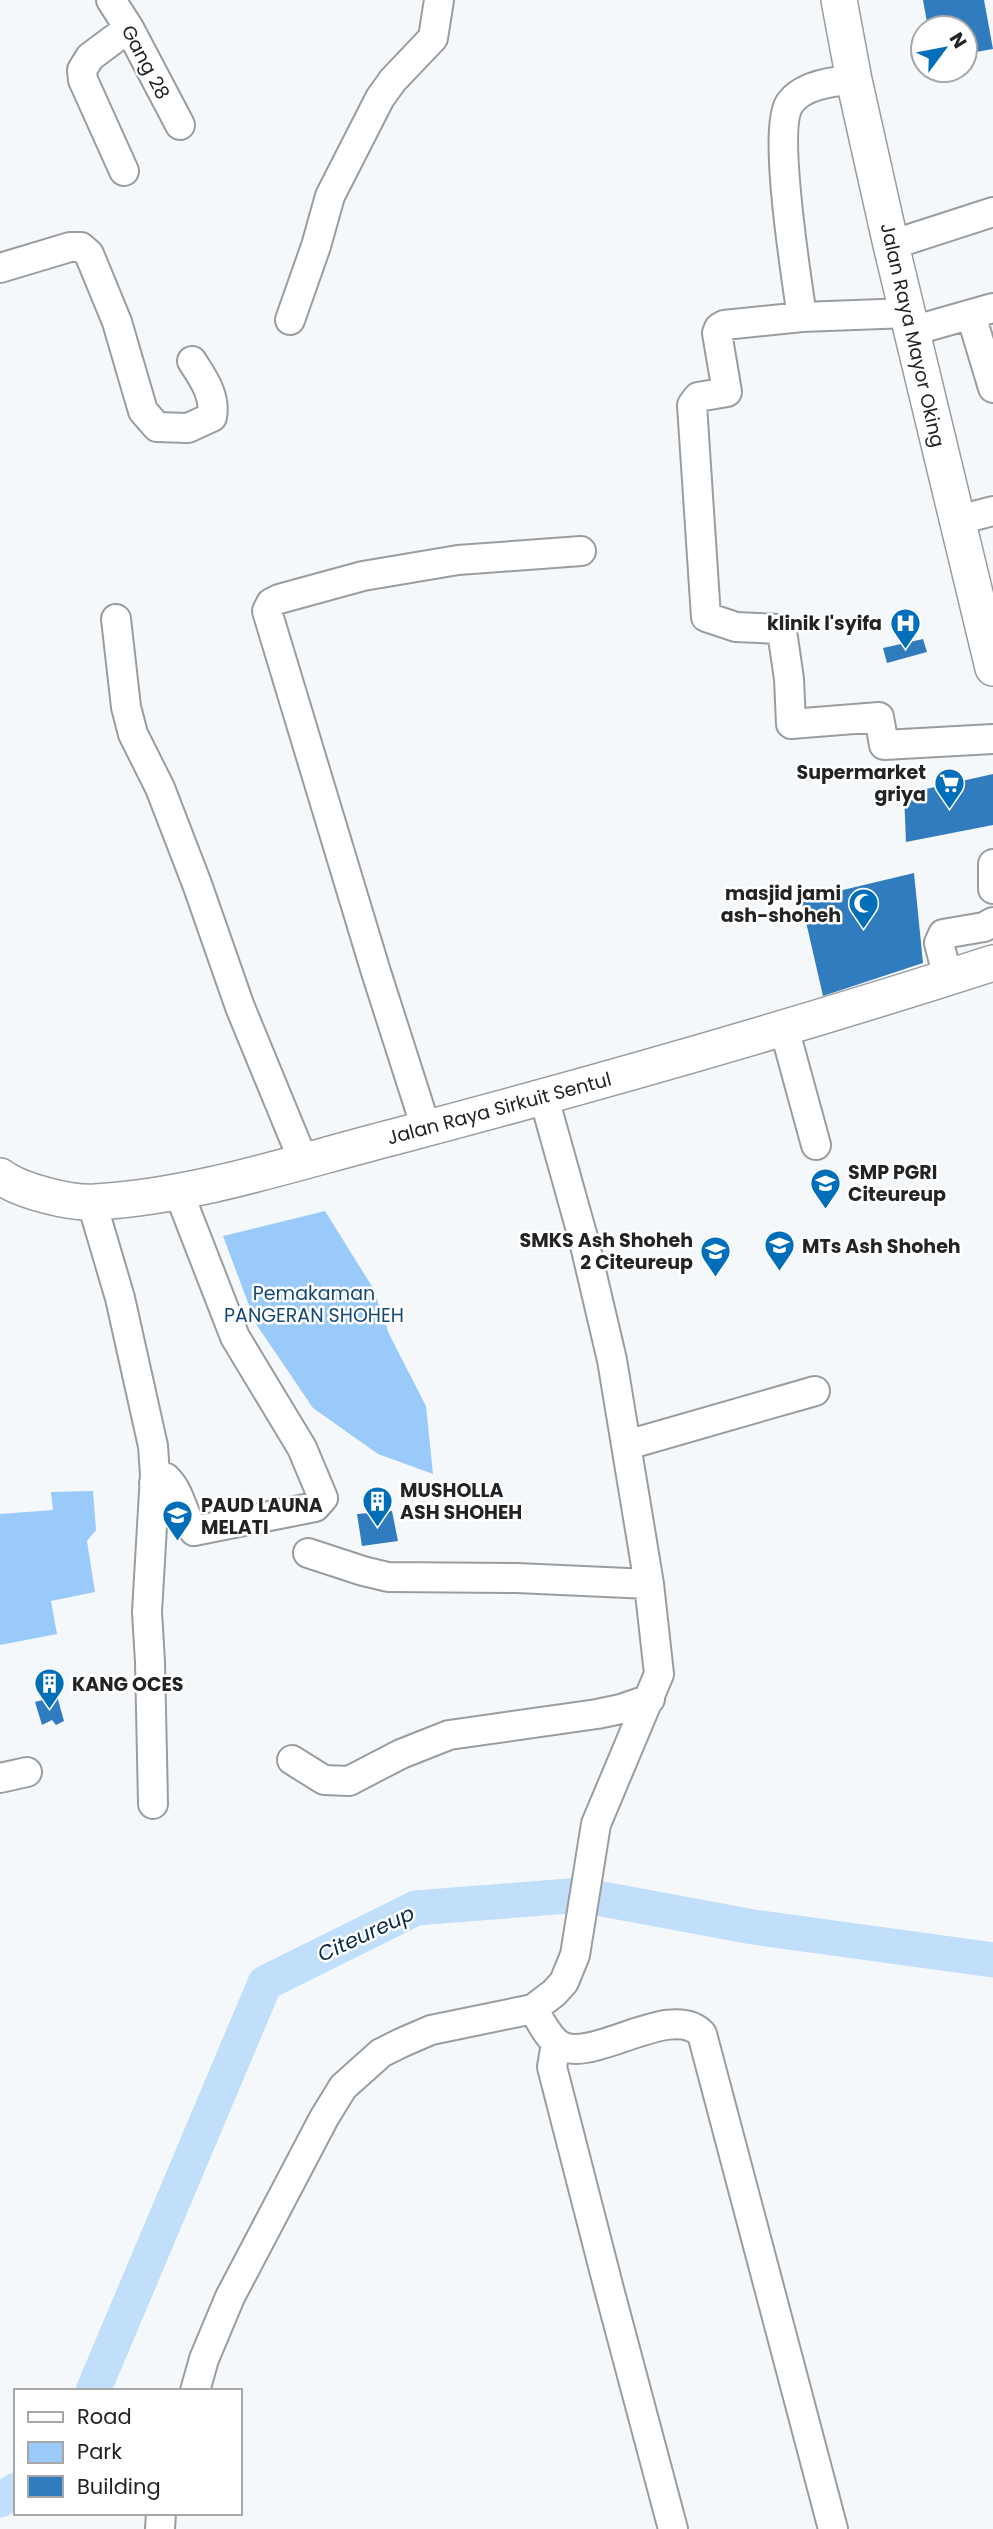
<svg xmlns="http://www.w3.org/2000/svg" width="993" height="2529" font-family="Poppins,sans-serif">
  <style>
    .green { fill: #99cafa }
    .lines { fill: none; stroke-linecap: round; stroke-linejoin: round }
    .river { stroke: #c1defa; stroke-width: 35 }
    .building { fill: #317cbe }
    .minor-casing { stroke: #9a9da0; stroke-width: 32 }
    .major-casing { stroke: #9a9da0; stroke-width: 38 }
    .minor { stroke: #fff; stroke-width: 28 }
    .major { stroke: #fff; stroke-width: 35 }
    .labels { text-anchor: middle; stroke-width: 5; stroke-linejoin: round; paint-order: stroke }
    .street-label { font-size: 19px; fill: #222324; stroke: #fff }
    .poi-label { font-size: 19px; font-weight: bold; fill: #222324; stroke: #fff; text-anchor: start }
    .park-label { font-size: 19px; fill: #134976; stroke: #fff }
    .water-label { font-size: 21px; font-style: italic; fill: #0c2b46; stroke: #fff }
  </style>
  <rect width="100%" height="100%" fill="#f5f8fb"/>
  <path class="green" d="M325 1211 373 1288 389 1334 426 1406 433 1474 378 1454 313 1408 256 1324 223 1236Z
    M93 1491 96 1530 87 1541 95 1592 51 1601 57 1634 0 1645V1514L53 1510 51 1492Z"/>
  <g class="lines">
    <path class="river" d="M93 2391 265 1983 416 1908 581 1895 753 1927 993 1960
      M0 2500 16 2490"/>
  </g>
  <path class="building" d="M923 0H984L993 49 965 54V28H928Z
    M923 639 927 652 887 663 883 648Z
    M993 774V825L906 842 904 794Z
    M914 873 923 963 823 996 801 900Z
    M392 1511 398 1541 362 1546 357 1514Z
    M57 1696 64 1721 56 1725 52 1720 42 1725 35 1702Z"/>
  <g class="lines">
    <defs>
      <path id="minor" d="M111 0 129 28 180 125
        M124 171 83 80 82 70 90 57 129 28
        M891 245 993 212
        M0 268 70 247H81L89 254 117 322 143 411 157 427 188 428 212 417C216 396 203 378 192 361
        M908 313 802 317 724 325 719 328 717 333 727 392 698 397 692 405 706 617 736 627 779 629 782 631 789 679 791 724 879 717 884 745 993 739
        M971 315 993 388
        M802 317C797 281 772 129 790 103 803 85 834 81 854 80
        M290 320 316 246 330 196 380 98 393 80 433 38 439 0
        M912 331 993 308
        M958 520 993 511
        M116 619 126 707 133 734 160 788 197 884 240 1007 303 1160
        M993 864V889
        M948 978 939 943 943 934 984 927 993 922
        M784 1028 816 1145
        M426 1128 376 972 267 611 271 603 279 599 363 576 458 560 581 551
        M92 1203 120 1298 153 1446 155 1475 147 1612 150 1662 153 1804
        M627 1445 815 1391
        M154 1483 166 1478C181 1492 182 1514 194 1531L315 1507 323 1498 302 1448 235 1337 179 1193
        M308 1553 363 1571 388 1577 517 1578 649 1584
        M292 1760 324 1780 349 1781 401 1754 449 1735 597 1714 621 1709 650 1699
        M0 1778 27 1772
        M533 2009C540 2020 548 2037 558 2044 589 2067 671 2000 702 2034L833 2529
        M556 2043 552 2067 609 2289 673 2529
        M195 2391 204 2359 230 2297 324 2118 343 2087 381 2053 401 2043 431 2030 533 2009 554 1993 564 1982 575 1955 596 1824 659 1674 649 1584 612 1360 584 1241 544 1098
        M160 2529 161 2513"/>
      <path id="major" d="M839 0 854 80 891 245 993 668
        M0 1176C20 1191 71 1204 96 1202 197 1196 296 1162 394 1137 595 1084 795 1027 993 963"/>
    </defs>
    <use href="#minor" class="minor-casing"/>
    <use href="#major" class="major-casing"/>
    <use href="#minor" class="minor"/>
    <use href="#major" class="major"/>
  </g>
  <defs>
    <symbol id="hospital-pin" viewBox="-11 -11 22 30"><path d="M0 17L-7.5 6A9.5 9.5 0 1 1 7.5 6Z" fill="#006eb9" stroke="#fff"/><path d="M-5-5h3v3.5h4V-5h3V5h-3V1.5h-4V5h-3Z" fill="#fff"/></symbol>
    <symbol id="supermarket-pin" viewBox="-11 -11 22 30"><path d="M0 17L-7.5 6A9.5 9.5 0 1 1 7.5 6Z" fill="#006eb9" stroke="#fff"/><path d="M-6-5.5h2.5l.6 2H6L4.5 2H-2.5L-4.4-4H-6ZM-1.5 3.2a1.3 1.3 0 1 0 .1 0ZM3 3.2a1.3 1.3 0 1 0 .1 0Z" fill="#fff"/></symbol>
    <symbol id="mosque-pin" viewBox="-11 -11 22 30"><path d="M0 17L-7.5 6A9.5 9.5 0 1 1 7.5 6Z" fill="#006eb9" stroke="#fff"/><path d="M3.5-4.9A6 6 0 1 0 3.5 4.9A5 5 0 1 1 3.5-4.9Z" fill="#fff"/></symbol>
    <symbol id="school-pin" viewBox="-11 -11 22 30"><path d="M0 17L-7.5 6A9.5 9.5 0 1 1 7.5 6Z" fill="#006eb9" stroke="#fff"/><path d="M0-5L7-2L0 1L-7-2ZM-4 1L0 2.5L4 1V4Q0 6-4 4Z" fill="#fff"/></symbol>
    <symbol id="building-pin" viewBox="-11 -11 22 30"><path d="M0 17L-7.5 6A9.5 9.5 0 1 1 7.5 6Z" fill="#006eb9" stroke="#fff"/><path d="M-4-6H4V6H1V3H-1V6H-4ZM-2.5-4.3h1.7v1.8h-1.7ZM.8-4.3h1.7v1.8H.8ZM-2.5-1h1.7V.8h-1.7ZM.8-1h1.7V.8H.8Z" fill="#fff"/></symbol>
  </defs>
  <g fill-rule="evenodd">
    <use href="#hospital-pin" x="888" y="606" width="35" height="47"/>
    <use href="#supermarket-pin" x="932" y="766" width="35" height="47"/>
    <use href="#mosque-pin" x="846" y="886" width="35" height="47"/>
    <use href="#school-pin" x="808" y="1166" width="35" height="47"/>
    <use href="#school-pin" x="762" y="1228" width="35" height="47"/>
    <use href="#school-pin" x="698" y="1234" width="35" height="47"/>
    <use href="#building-pin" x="360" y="1484" width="35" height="47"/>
    <use href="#school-pin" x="160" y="1498" width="35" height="47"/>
    <use href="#building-pin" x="32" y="1666" width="35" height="47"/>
  </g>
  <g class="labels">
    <g class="street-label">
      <text transform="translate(146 62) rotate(62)" y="7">Gang 28</text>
      <text transform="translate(913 335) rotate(77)" y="7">Jalan Raya Mayor Oking</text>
      <text transform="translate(499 1108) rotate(-15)" y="7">Jalan Raya Sirkuit Sentul</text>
    </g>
    <g class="poi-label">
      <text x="882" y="630" text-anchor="end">klinik l'syifa</text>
      <text x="926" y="779" text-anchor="end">Supermarket<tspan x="926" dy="22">griya</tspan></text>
      <text x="841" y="900" text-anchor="end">masjid jami<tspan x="841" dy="22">ash-shoheh</tspan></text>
      <text x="848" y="1179">SMP PGRI<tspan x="848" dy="22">Citeureup</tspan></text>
      <text x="693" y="1247" text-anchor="end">SMKS Ash Shoheh<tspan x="693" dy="22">2 Citeureup</tspan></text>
      <text x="802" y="1253">MTs Ash Shoheh</text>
      <text x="400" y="1497">MUSHOLLA<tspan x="400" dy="22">ASH SHOHEH</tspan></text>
      <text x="201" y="1512">PAUD LAUNA<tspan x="201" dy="22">MELATI</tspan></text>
      <text x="72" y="1691">KANG OCES</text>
    </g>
    <g class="park-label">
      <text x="314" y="1300">Pemakaman<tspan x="314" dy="22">PANGERAN SHOHEH</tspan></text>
    </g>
    <g class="water-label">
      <text transform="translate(366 1934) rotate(-25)" y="7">Citeureup</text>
    </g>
  </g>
  <rect x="14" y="2389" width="228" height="126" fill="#ffffff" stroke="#a7a7a7" stroke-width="2"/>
  <rect x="28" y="2412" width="35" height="10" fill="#ffffff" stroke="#a7a7a7" stroke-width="2"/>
  <text x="77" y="2424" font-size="21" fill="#222324">Road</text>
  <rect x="28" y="2442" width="35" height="21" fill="#99cafa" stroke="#a7a7a7" stroke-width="2"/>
  <text x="77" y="2459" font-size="21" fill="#222324">Park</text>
  <rect x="28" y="2476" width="35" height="21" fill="#317cbe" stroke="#a7a7a7" stroke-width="2"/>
  <text x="77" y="2494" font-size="21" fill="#222324">Building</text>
  <g transform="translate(944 49) rotate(58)"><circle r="33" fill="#ffffff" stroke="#a7a7a7" stroke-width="2"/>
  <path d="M0-5L12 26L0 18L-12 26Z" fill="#006eb9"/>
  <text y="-10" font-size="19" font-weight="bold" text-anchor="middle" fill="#222324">N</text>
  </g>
</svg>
